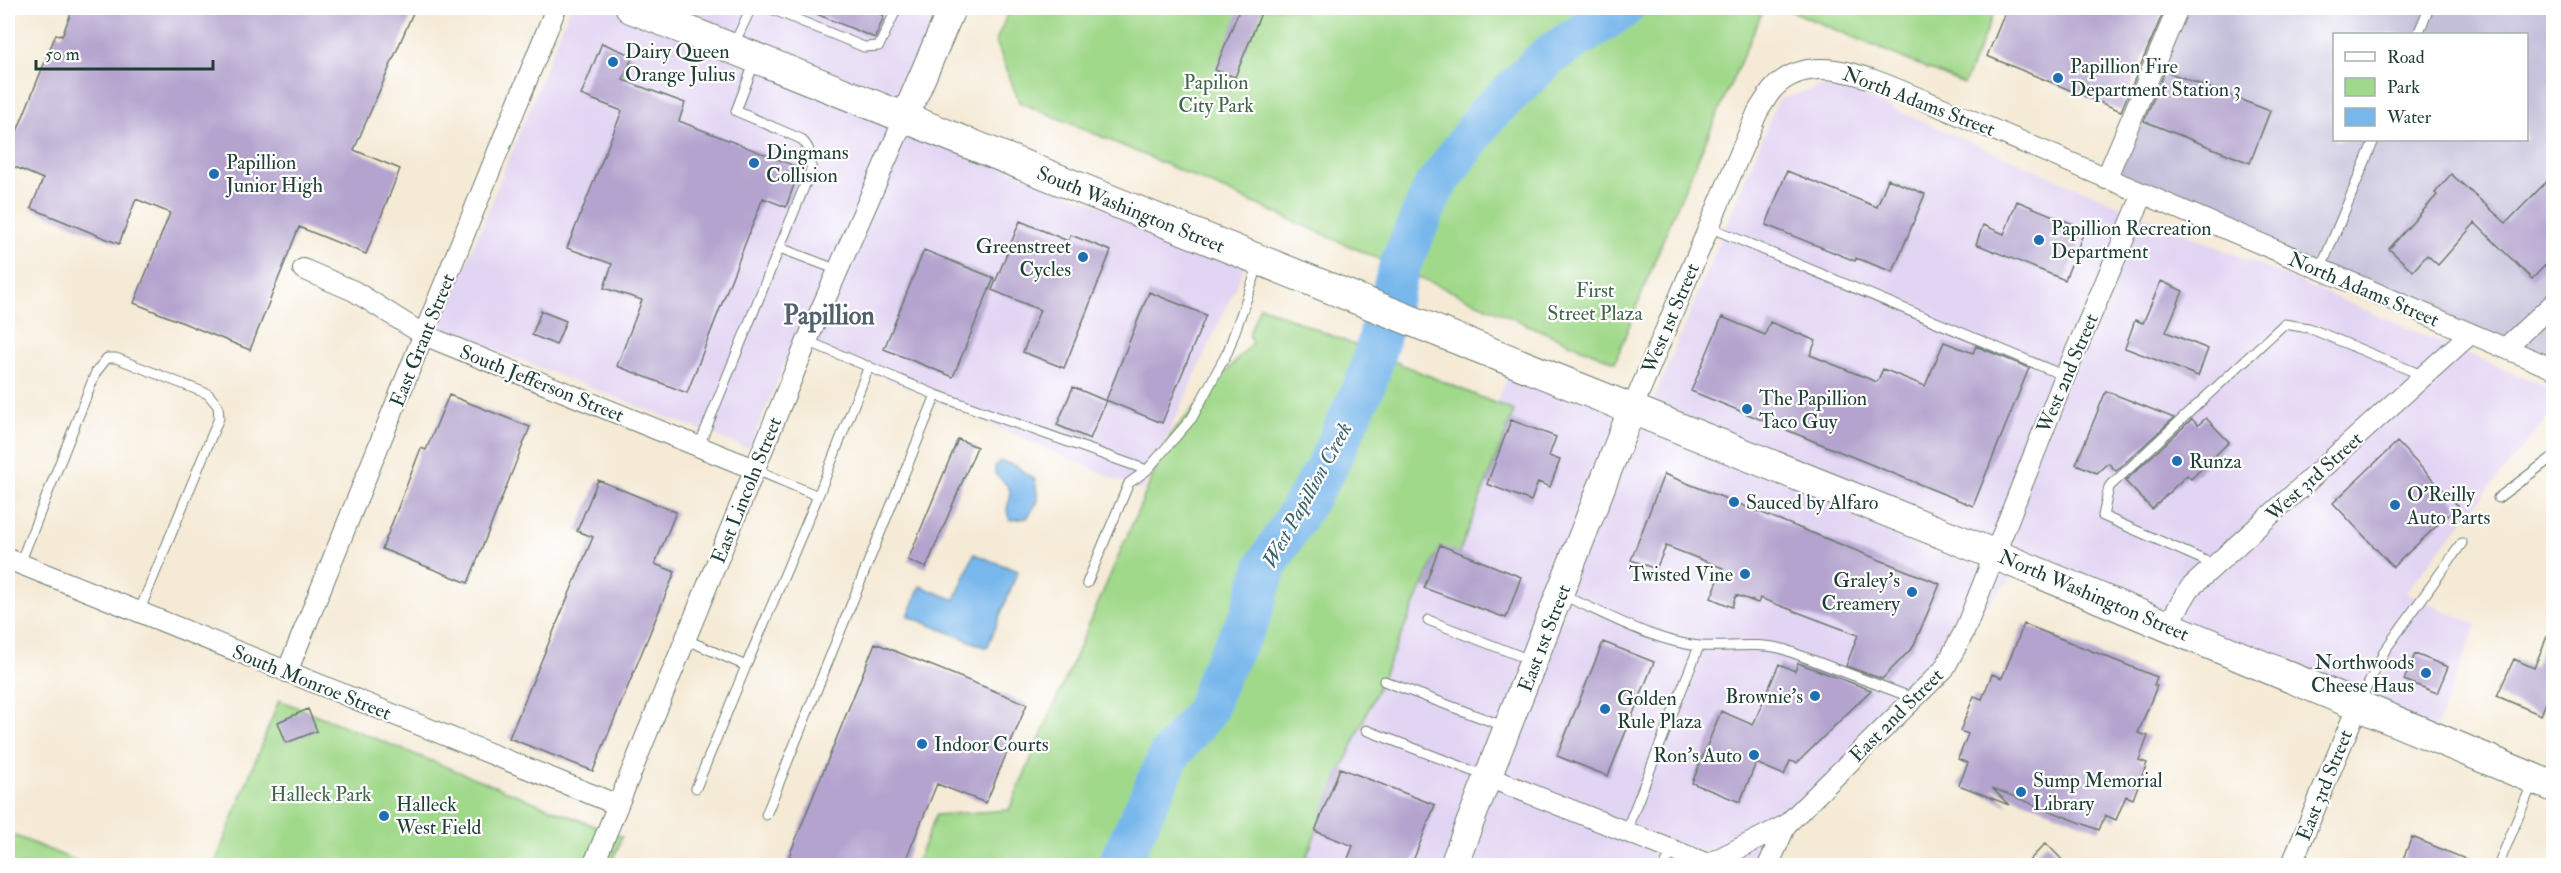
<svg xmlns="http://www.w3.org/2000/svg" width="2561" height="873" font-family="'IM FELL Double Pica',serif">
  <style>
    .built { fill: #e2d4f3 }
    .industrial { fill: #c5c0da; fill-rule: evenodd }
    .green { fill: #a1d98b; stroke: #608b60; stroke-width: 1.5 }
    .water { fill: #78b7ec; stroke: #4c7a90; stroke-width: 1.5 }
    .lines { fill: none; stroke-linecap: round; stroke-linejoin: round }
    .river { stroke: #78b7ec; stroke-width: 42 }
    .building { fill: #b3a3ce }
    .lane-casing { stroke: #6a7a6d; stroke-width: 11 }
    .street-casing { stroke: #6a7a6d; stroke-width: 22 }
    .secondary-casing { stroke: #6a7a6d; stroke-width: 29 }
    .primary-casing { stroke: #6a7a6d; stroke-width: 32 }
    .lane { stroke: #fff; stroke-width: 9 }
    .street { stroke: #fff; stroke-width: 20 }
    .secondary { stroke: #fff; stroke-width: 27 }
    .primary { stroke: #fff; stroke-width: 30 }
    .poi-dot { fill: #1f6fb2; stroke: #fff; stroke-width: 2 }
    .labels { text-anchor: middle; stroke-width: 4.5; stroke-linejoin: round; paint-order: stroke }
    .poi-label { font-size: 20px; fill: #1f3d34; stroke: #fff; text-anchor: start }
    .park-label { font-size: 20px; fill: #40644a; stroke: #fff }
    .street-label { font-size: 20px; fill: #1f3d34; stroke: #fff }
    .water-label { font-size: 21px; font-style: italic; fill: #3a626b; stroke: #fff }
    .district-label { font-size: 26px; font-weight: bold; fill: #53616a; stroke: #fff }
  </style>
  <rect width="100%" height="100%" fill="#fff"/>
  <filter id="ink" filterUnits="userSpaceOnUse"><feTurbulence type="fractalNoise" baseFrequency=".0167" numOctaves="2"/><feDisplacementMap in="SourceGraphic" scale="12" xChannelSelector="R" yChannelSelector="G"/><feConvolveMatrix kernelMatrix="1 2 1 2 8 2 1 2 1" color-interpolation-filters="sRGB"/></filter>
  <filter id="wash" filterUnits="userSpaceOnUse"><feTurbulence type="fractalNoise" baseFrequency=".008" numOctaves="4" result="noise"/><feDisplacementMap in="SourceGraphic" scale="24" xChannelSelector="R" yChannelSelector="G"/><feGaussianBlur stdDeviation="1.35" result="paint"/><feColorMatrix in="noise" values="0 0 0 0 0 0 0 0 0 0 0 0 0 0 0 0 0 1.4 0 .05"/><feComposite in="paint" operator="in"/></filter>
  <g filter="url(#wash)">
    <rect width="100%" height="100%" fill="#f5ead6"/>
    <path class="built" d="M570 8H963L913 131 1246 264 1142 491 795 338 749 449 440 329Z
      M1832 83 2553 390V410L2405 593 2477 625 2433 736 2029 560 1745 865 1676 844 1666 865 1298 866 1517 354 1650 409 1778 100Z"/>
    <path class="industrial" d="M2182 8H2553V368L2106 179ZM2334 34H2526V140H2334Z"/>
    <path class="green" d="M1010 8H1764L1670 222 1615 362C1415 279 1220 184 1019 102L996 41Z
      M1784 8H1996L1964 84Z
      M1260 306 1514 411 1459 553 1440 547 1342 769 1303 865 915 866 936 815 1009 810 1171 434 1252 343 1249 333Z
      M279 700 622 837 611 865 214 866Z
      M8 833 86 865H8Z"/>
    <path class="water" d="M1000 461 1016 466 1035 480 1038 501 1027 518 1010 520C999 499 1026 498 995 474V466Z
      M974 554 1018 571 987 648 908 616 920 586 955 600Z"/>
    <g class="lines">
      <path class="river" d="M1118 866 1169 756 1206 711 1218 676 1250 617 1267 564 1325 470 1367 380 1400 265 1434 188 1486 116 1547 57 1623 8"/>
    </g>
    <g id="blocks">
      <path class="building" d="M73 8H415L354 150 400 169 366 254 299 227 250 350 134 303 170 213 136 199 119 244 31 208 43 179 8 164V154L56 34 62 36Z
        M802 8H865L884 16 875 38Z
        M1240 8H1263L1235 77 1215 70Z
        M2007 8H2165L2121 111 1987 56Z
        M602 43 633 56 623 80 685 103 679 121 800 168 786 207 763 198 687 393 617 366 642 300 604 288 612 264 567 248 622 111 581 95Z
        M2165 71 2270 111 2250 163 2144 121Z
        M1787 171 1877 207 1888 179 1925 194 1893 272 1856 258 1855 261 1766 225Z
        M2451 174 2506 223 2553 175V257L2532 279 2475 223 2438 265 2427 255 2413 271 2389 249 2437 195 2435 193Z
        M2017 201 2085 229 2065 280 1976 244 1983 225 2004 234Z
        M1020 221 1068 241 1071 235 1111 251 1064 368 1023 352 1040 310 992 290Z
        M924 250 994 278 953 377 884 349Z
        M2161 281 2183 291 2166 332 2208 349 2198 376 2125 348 2135 320 2143 323Z
        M1149 292 1206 315 1162 423 1106 400Z
        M541 311 566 321 556 345 532 335Z
        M1722 317 1765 335 1770 322 1816 341 1810 355 1877 382 1883 369 1925 386 1944 342 1973 353 1976 346 2029 368 1973 506 1691 391Z
        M1073 387 1106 401 1090 439 1057 425Z
        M2106 391 2174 418 2116 471 2108 463 2097 473 2076 464Z
        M449 395 530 427 468 583 382 549 421 448 426 450Z
        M2206 418 2229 442 2191 479 2187 475 2152 509 2125 481 2192 419 2198 425Z
        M1511 420 1556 437 1549 456 1560 460 1550 487 1538 482 1531 501 1487 484Z
        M958 439 977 447 926 568 908 560Z
        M2397 442 2458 506 2393 567 2333 503Z
        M1664 474 1940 584 1913 647 1882 679 1846 666 1858 635 1760 598 1758 603 1736 595 1732 607 1711 598 1723 568 1666 546 1656 569 1631 560Z
        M598 480 676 512 655 564 675 572 593 771 509 738 593 537 577 531Z
        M1440 545 1521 577 1506 618 1424 588Z
        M2553 622V707L2546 703 2541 715 2497 696 2514 659 2534 668Z
        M2024 624 2157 677 2154 685 2157 686 2138 733 2148 736 2139 760 2147 763 2133 799 2126 796 2116 820 2105 815 2099 830 1992 788 2009 805 1959 785 1968 763 1958 759 1968 734 1960 731 1974 696 1982 699 1992 674 2002 678Z
        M1603 642 1654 662 1608 776 1557 756Z
        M875 643 1027 704 986 803 937 784 903 866H785Z
        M2415 654 2448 667 2437 693 2404 680Z
        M1798 663 1871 690 1797 763 1790 761 1784 775 1756 763 1740 802 1692 783 1721 711 1753 725 1779 664 1795 671Z
        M308 709 317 731 286 743 278 722Z
        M1340 768 1435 805 1411 866H1345L1353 846 1315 831Z
        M2412 837 2480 865V866H2400Z
        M2046 843 2068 866H2024Z"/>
    </g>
  </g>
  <g filter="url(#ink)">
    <use href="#blocks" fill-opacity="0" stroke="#6a7a6d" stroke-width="1.5"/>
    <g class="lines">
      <defs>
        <path id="lane" d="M769 8 864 47 879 46 897 8
          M683 24 690 8
          M2418 34 2429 8
          M734 44 751 8
          M1709 227 2065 376
          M780 248 838 270
          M2320 270 2374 140
          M807 341 936 395 1147 470
          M699 446 811 170C811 157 811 148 801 139L736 111 755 61
          M754 469 818 496 869 366
          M2498 498 2554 456
          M20 563 96 372 107 358H116L208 394 218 406 219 418 139 612
          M2215 565 2103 516 2109 487 2284 324 2309 328 2424 376
          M1087 583 1129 483 1147 470 1192 418 1228 351 1259 264
          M1562 595C1605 613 1653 642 1700 646 1728 648 1756 642 1783 649L1913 698
          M1428 620 1530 660
          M685 639 746 666 818 496
          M1384 681 1506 727
          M2359 703 2385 650 2462 543
          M1366 730 1486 776
          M696 788 746 666
          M766 815 936 395
          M1626 831 1699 646
          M1665 866 1672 849
          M2498 866 2532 784"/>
        <path id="street" d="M2106 179 2178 8
          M303 269 354 291 424 335 754 469
          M2505 348 2554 303
          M1632 409 1758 111C1763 104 1768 94 1774 88 1815 45 1886 86 1931 103L2554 369
          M8 559 618 805
          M2167 626 2190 588 2470 334
          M287 672 556 8
          M1488 777 1713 866
          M1708 864 1786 825 1944 669 1964 632 2065 376 2143 194
          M593 866 807 341 905 117
          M1768 866 1786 825
          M2291 866 2358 705"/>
        <path id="secondary" d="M905 117 952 8
          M1453 866 1632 409"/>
        <path id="primary" d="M631 8 1996 555 2554 787"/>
      </defs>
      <use href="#lane" class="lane-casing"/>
      <use href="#street" class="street-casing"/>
      <use href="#secondary" class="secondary-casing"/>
      <use href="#primary" class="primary-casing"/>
      <use href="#lane" class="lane"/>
      <use href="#street" class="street"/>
      <use href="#secondary" class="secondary"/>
      <use href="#primary" class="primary"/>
    </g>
  </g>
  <g class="poi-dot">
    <circle cx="613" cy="62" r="6"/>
    <circle cx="2058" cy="78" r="6"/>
    <circle cx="754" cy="163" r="6"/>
    <circle cx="214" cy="174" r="6"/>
    <circle cx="2039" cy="240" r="6"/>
    <circle cx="1083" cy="257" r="6"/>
    <circle cx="1747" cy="409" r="6"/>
    <circle cx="2177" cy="461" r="6"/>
    <circle cx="1734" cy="502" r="6"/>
    <circle cx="2395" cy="505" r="6"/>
    <circle cx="1745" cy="574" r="6"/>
    <circle cx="1912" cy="592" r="6"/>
    <circle cx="2426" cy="673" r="6"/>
    <circle cx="1815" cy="696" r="6"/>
    <circle cx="1605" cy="709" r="6"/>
    <circle cx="922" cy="744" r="6"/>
    <circle cx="1754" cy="755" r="6"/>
    <circle cx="2021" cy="792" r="6"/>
    <circle cx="384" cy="816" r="6"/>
  </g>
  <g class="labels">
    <g class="poi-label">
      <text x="625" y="58">Dairy Queen<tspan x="625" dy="23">Orange Julius</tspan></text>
      <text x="2070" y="73">Papillion Fire<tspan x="2070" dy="23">Department Station 3</tspan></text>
      <text x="766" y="159">Dingmans<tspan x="766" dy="23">Collision</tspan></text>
      <text x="226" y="169">Papillion<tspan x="226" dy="23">Junior High</tspan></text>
      <text x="2051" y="235">Papillion Recreation<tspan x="2051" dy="23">Department</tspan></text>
      <text x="1071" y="253" text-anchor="end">Greenstreet<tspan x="1071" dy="23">Cycles</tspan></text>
      <text x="1759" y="405">The Papillion<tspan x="1759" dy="23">Taco Guy</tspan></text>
      <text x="2189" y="468">Runza</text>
      <text x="2407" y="501">O'Reilly<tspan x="2407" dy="23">Auto Parts</tspan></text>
      <text x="1746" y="509">Sauced by Alfaro</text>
      <text x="1733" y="581" text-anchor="end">Twisted Vine</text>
      <text x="1900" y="587" text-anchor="end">Graley's<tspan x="1900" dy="23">Creamery</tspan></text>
      <text x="2414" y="669" text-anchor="end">Northwoods<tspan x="2414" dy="23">Cheese Haus</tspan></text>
      <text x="1803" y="703" text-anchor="end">Brownie's</text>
      <text x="1617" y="705">Golden<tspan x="1617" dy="23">Rule Plaza</tspan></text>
      <text x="934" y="751">Indoor Courts</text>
      <text x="1742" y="762" text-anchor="end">Ron's Auto</text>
      <text x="2033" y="787">Sump Memorial<tspan x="2033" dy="23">Library</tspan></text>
      <text x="396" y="811">Halleck<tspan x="396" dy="23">West Field</tspan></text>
    </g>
    <g class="park-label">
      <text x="1216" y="89">Papilion<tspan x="1216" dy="23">City Park</tspan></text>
      <text x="1595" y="297">First<tspan x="1595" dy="23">Street Plaza</tspan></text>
      <text x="321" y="801">Halleck Park</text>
    </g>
    <g class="street-label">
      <text transform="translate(1919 101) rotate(21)" y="7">North Adams Street</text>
      <text transform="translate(1131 209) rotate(22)" y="7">South Washington Street</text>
      <text transform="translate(2364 289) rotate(23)" y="7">North Adams Street</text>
      <text transform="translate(1670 318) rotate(-67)" y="7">West 1st Street</text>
      <text transform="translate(422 340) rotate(-68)" y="7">East Grant Street</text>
      <text transform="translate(2067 373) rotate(-67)" y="7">West 2nd Street</text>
      <text transform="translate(542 383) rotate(22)" y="7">South Jefferson Street</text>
      <text transform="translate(2314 476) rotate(-42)" y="7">West 3rd Street</text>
      <text transform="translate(746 490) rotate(-68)" y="7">East Lincoln Street</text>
      <text transform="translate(2094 595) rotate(23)" y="7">North Washington Street</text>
      <text transform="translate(1544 638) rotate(-69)" y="7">East 1st Street</text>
      <text transform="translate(312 682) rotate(22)" y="7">South Monroe Street</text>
      <text transform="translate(1896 715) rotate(-45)" y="7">East 2nd Street</text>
      <text transform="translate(2324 785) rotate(-68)" y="7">East 3rd Street</text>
    </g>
    <g class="water-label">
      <text transform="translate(1307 495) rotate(-61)" y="7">West Papillion Creek</text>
    </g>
    <g class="district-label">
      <text x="829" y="324">Papillion</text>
    </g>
  </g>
  <rect width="2561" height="873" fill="none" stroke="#fff" stroke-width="30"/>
  <rect x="2333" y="33" width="195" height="108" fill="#ffffff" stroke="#a5b1ae" stroke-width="1.5"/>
  <rect x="2345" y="52" width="30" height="9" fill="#ffffff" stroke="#a5b1ae" stroke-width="1.5"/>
  <text x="2387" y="63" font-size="18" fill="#1f3d34">Road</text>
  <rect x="2345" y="78" width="30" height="18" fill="#a1d98b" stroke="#a5b1ae" stroke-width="1.5"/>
  <text x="2387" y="93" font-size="18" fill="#1f3d34">Park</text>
  <rect x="2345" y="108" width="30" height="18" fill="#78b7ec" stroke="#a5b1ae" stroke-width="1.5"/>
  <text x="2387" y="123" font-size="18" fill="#1f3d34">Water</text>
  <path d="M36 60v9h177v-9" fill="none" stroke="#1f3d34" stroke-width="3"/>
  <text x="45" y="60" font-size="18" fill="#1f3d34" stroke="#ffffff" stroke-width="4.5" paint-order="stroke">50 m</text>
</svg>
